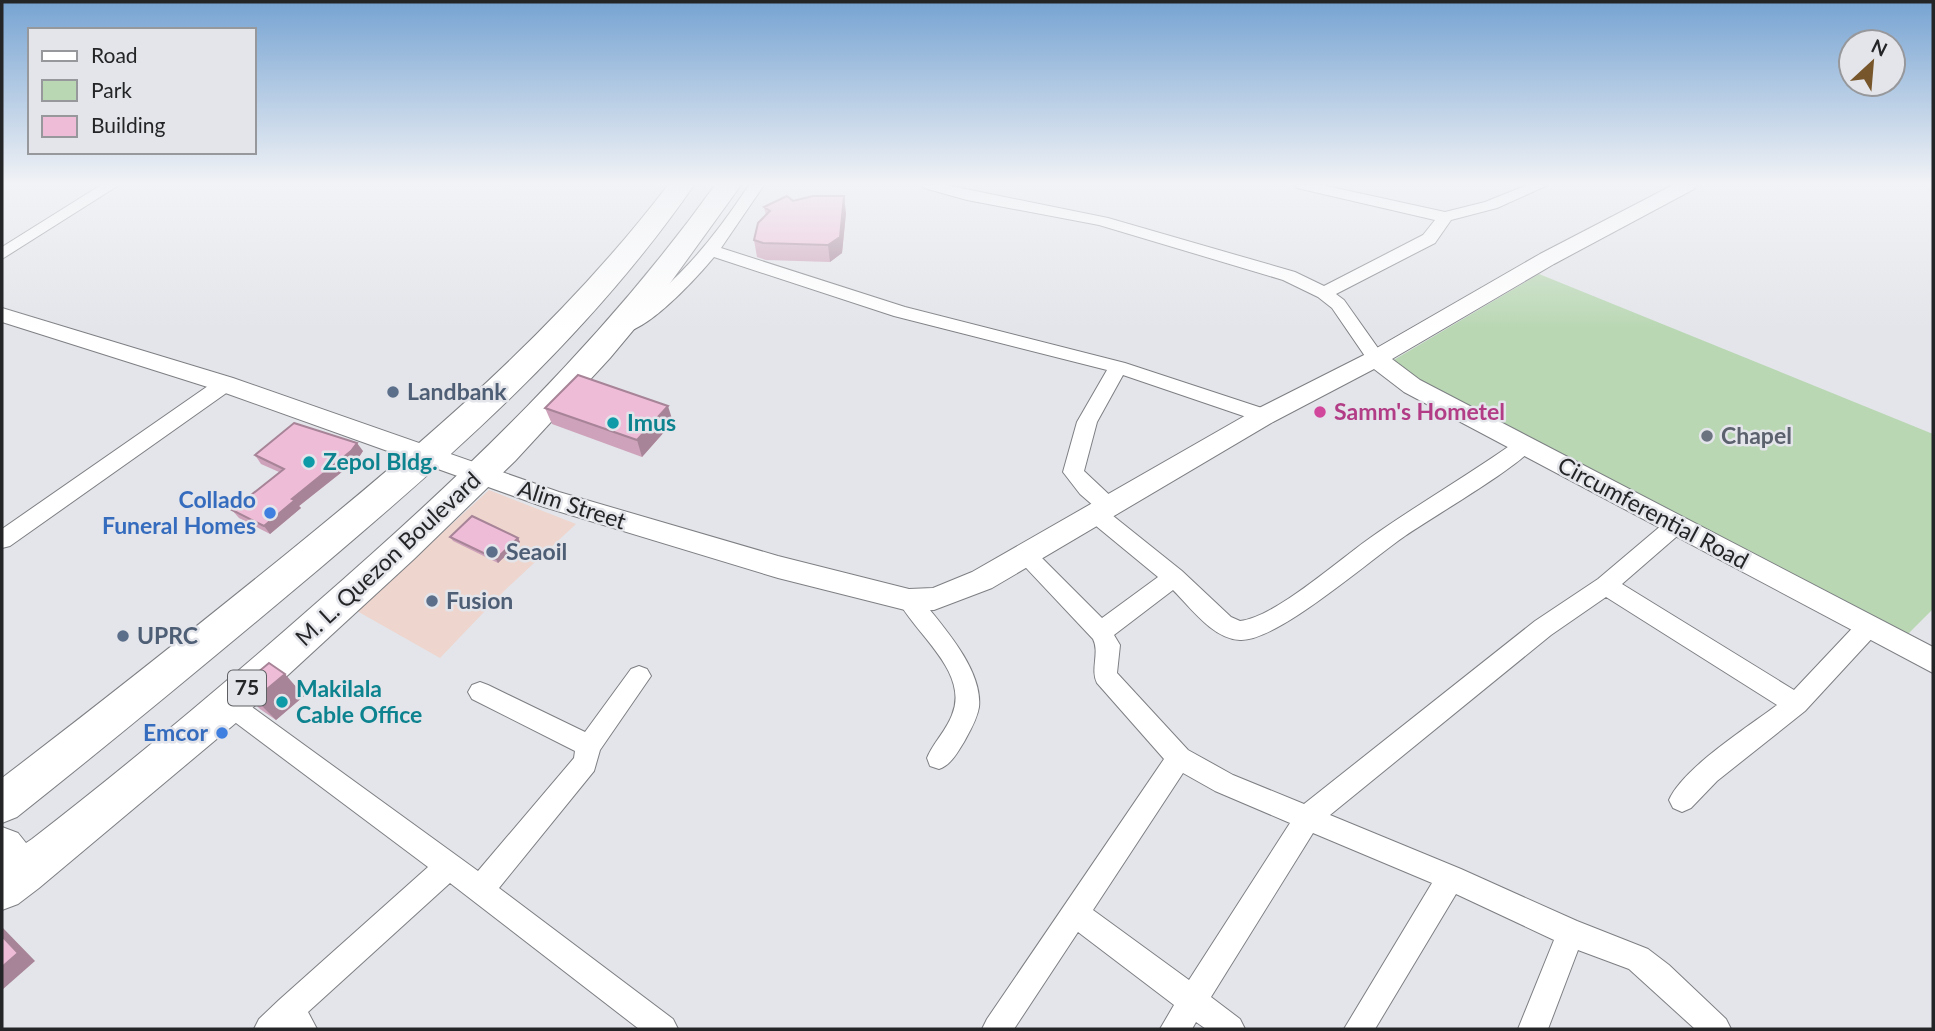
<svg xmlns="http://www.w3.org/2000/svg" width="1935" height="1031" font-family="Lato,sans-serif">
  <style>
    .commercial { fill: #eed5cd }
    .green { fill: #b9d7b3 }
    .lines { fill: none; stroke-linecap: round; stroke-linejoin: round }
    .minor-casing { stroke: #7d7f83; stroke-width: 2 }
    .tertiary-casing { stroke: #7d7f83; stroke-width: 2 }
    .trunk-casing { stroke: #7d7f83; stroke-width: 2 }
    .minor { fill: #fff; fill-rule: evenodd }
    .tertiary { fill: #fff; fill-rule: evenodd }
    .trunk { fill: #fff; fill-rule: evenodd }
    .wall { fill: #cea2ba }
    .shaded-wall { fill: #a78497 }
    .building { fill: #efbcd8; stroke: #a78497; stroke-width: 2 }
    .service-dot { fill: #5c6f8a; stroke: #e3e5ea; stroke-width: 2.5 }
    .hotel-dot { fill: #d1479c; stroke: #e3e5ea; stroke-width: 2.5 }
    .culture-dot { fill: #0f9aa8; stroke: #e3e5ea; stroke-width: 2.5 }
    .worship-dot { fill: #6b7280; stroke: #e3e5ea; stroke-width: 2.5 }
    .shop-dot { fill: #3f7fe0; stroke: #e3e5ea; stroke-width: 2.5 }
    .labels { text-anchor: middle; stroke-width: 5; stroke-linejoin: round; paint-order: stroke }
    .shield { fill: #e3e5ea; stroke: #5d5f62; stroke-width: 2 }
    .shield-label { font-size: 21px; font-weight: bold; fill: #242527 }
    .service-label { font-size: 23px; font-weight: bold; fill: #4e5e75; stroke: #e3e5ea; text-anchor: start }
    .hotel-label { font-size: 23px; font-weight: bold; fill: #b23c85; stroke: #e3e5ea; text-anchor: start }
    .culture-label { font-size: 23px; font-weight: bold; fill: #0d838f; stroke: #e3e5ea; text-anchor: start }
    .worship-label { font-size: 23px; font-weight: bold; fill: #5b616d; stroke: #e3e5ea; text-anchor: start }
    .shop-label { font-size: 23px; font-weight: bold; fill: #366cbe; stroke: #e3e5ea; text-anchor: end }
    .street-label { font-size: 23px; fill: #242527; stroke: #e3e5ea }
  </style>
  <rect width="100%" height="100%" fill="#e3e5ea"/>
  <path class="commercial" d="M489 490 576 524 505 590 440 658 357 611Z"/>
  <path class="green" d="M1539 274 1933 434V609L1906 636 1412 376 1392 361Z"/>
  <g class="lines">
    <defs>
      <path id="minor" d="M101 185H119L2 259V247Z
        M749 185H764L721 248 905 307 1125 363 1271 411 1274 416 1271 421 1264 423 1123 375 1097 422 1084 471 1117 502 1120 508 1117 514 1112 515 1182 571 1231 617 1240 621C1274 618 1340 559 1370 538 1418 504 1470 474 1518 440L1525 438 1532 440 1535 445C1524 464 1429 519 1405 536 1371 559 1277 642 1240 640 1213 639 1190 607 1173 590L1114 635 1120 645 1117 673 1188 750 1233 775 1304 804 1535 621 1598 579 1669 519 1676 517 1683 519 1687 525 1683 531 1622 584 1794 690 1860 620 1868 617 1876 620 1879 627 1876 634 1805 711 1717 781 1691 808 1682 812 1673 808 1669 800C1683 768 1748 727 1777 705L1606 597 1551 635 1330 815 1461 869 1577 921 1648 949 1669 965 1726 1019 1731 1029H1695L1629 969 1578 950 1548 1029H1518L1554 940 1456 894 1375 1029H1344L1432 883 1313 833 1211 997 1240 1019 1245 1029H1206L1196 1022 1192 1029H1160L1174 1005 1078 932 1014 1029H982L987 1019 1164 759 1097 683C1090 669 1100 653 1093 639L1014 555 1017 549 1025 546 1033 549 1102 618 1158 577 1090 521 1087 515 1090 509 1095 507 1080 494 1063 472 1077 422 1107 370 894 316 714 257C698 276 642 339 617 332L614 328 617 324C674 288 712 241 749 185ZM1183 773 1215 791 1290 823 1189 980 1093 910Z
        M922 185H946L1108 218 1295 272 1324 286 1423 235 1435 220 1297 188 1296 185H1322L1445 212 1485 202 1527 185H1548L1497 208 1451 220 1435 243 1336 294 1344 300 1385 358 1383 362H1369L1332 308 1318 297 1283 280 1099 225 967 200 924 188Z
        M225 378 232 379 234 384 232 389 10 546 2 548V529L218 379Z
        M909 591 917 594C939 622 983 668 979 707 977 719 970 731 964 742 957 753 951 765 939 769L930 766 927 758C933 743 946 731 952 715 970 672 915 634 898 600L901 594Z
        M639 666 647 669 651 676 600 750 594 771 499 888 673 1019 678 1029H639L450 883 308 1012 317 1029H254L259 1019 279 1000 428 867 220 711 217 704 220 697 229 693 238 697 478 871 574 758 575 751 472 699 468 692 472 685 480 682 488 685 585 732 631 669Z"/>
      <path id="tertiary" d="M1673 185H1697L1694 189 1554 264 1392 359 1420 380 1933 647V673L1404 392 1374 369 1273 422 992 588 934 610 909 611 778 578 544 507 217 390 2 322V308L233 378 559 492 778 556 909 589 933 588 972 572 1255 410 1368 353 1540 254Z"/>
      <path id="trunk" d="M668 185H694C591 334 456 453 319 569 219 653 119 736 17 817L2 823V778C98 705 191 631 285 555 424 442 559 328 668 185Z
        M715 185H741L655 304 610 358 515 461 414 559 237 722 39 888 18 904 2 910V827L18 833 26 843 32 839C129 764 222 686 314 605 461 477 601 344 715 185Z"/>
    </defs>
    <use href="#minor" class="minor-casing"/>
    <use href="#tertiary" class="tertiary-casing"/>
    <use href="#trunk" class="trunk-casing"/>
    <use href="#minor" class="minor"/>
    <use href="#tertiary" class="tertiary"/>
    <use href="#trunk" class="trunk"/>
  </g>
  <path class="wall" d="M793 201 846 213 842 253 830 262 766 260 757 257 754 240 766 215 764 207Z
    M545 408 673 422 642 457 552 424Z
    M363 451 357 460 299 506 301 508 270 534 239 518 232 510 279 472 261 464 255 455Z
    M450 537 518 538 520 542 498 563 453 541Z
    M239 688 304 696 276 720 260 709Z"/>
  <path class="shaded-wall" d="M844 196 846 213 842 253 830 262 828 245Z
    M668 406 673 422 642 457 637 440Z
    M357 443 363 451 357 460 299 506 301 508 270 534 264 526 292 499Z
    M518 538 520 542 498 563 496 559Z
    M285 674 304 696 276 720 255 699Z
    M2 927 35 961 2 990Z"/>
  <path class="building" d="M787 196 793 201 813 196H844L840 237 828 245 763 243 754 240 758 223 770 211 764 207Z
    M578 375 668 406 637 440 545 408Z
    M294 423 357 443 351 451 292 499 295 500 264 526 232 510 284 469 255 455Z
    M472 516 518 538 496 559 450 537Z
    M269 663 285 674 255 699 239 688Z
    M2 936 18 953 2 967Z"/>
  <linearGradient id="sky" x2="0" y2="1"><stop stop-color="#76a3d2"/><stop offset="0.56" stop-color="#f2f3f6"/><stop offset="1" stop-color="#f2f3f6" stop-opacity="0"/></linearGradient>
  <rect width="1935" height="329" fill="url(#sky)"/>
  <g class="service-dot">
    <circle cx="393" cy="392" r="7"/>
    <circle cx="492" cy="552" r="7"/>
    <circle cx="432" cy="601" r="7"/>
    <circle cx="123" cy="636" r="7"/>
  </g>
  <circle class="hotel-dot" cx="1320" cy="412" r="7"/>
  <g class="culture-dot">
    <circle cx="613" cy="423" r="7"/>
    <circle cx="309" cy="462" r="7"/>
    <circle cx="282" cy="702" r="7"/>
  </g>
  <circle class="worship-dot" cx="1707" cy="436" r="7"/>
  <g class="shop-dot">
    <circle cx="270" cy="513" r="7"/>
    <circle cx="222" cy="733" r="7"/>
  </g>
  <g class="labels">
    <rect class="shield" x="228" y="670.5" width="38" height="35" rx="5"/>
    <g class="shield-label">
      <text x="247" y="695">75</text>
    </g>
    <g class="service-label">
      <text x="407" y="400">Landbank</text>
      <text x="506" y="560">Seaoil</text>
      <text x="446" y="609">Fusion</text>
      <text x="137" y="644">UPRC</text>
    </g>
    <g class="hotel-label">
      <text x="1334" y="420">Samm's Hometel</text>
    </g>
    <g class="culture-label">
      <text x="627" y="431">Imus</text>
      <text x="323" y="470">Zepol Bldg.</text>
      <text x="296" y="697">Makilala<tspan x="296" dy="26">Cable Office</tspan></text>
    </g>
    <g class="worship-label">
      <text x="1721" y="444">Chapel</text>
    </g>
    <g class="shop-label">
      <text x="256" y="508">Collado<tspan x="256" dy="26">Funeral Homes</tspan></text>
      <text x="208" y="741">Emcor</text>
    </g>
    <g class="street-label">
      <text transform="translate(572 505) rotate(18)" y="8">Alim Street</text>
      <text transform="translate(1653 513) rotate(28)" y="8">Circumferential Road</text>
      <text transform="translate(388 559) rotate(-43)" y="8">M. L. Quezon Boulevard</text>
    </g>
  </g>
  <rect width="1935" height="1031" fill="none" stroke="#242527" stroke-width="7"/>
  <rect x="28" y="28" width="228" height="126" fill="#e3e5ea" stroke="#97989c" stroke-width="2"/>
  <rect x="42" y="51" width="35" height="10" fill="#ffffff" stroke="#97989c" stroke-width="2"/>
  <text x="91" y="63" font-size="21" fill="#242527">Road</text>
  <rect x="42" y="80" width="35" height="21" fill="#b9d7b3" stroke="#97989c" stroke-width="2"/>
  <text x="91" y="98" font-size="21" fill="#242527">Park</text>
  <rect x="42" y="116" width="35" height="21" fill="#efbcd8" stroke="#97989c" stroke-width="2"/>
  <text x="91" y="133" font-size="21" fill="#242527">Building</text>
  <g transform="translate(1872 63) rotate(26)"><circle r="33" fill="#e3e5ea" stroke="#97989c" stroke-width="2"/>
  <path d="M0-5L12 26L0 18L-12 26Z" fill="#77562c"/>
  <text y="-10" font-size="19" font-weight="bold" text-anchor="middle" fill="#242527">N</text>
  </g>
</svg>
